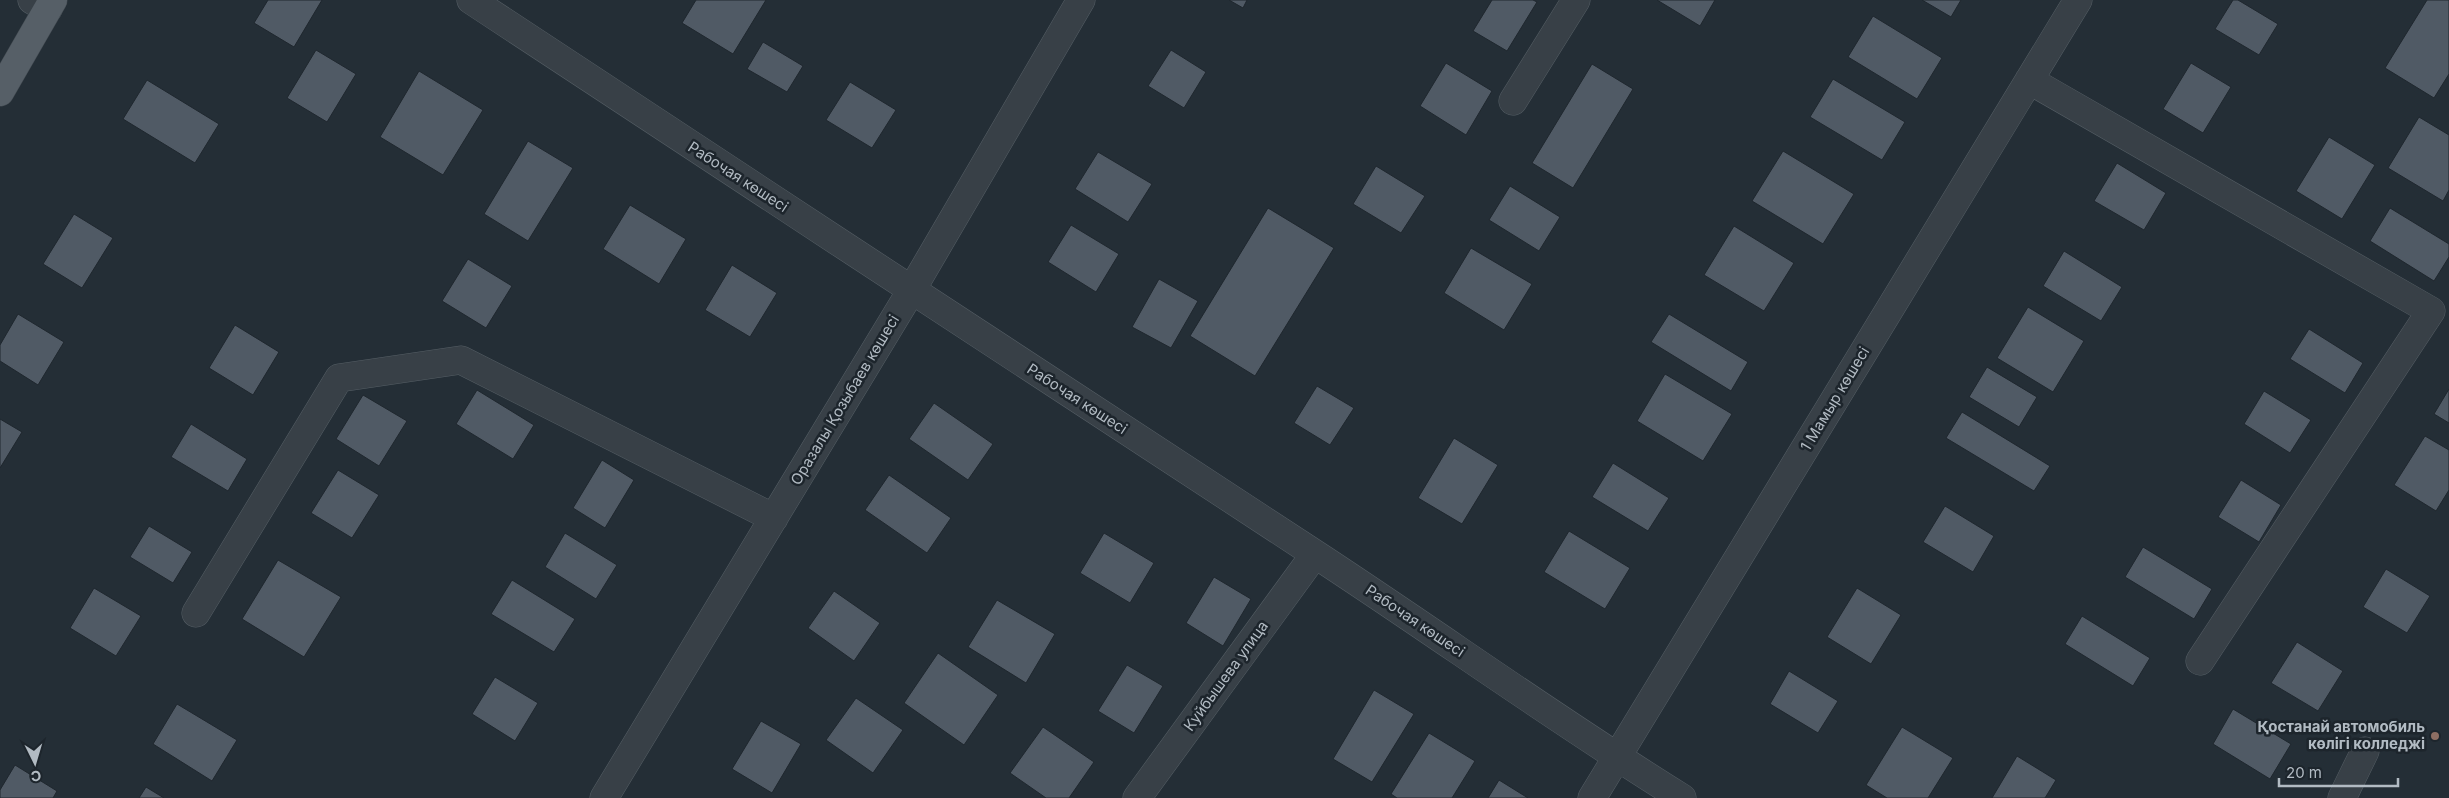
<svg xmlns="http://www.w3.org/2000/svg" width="2449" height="798" font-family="Inter,sans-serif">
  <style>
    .building { fill: #505a65; stroke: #1f272e }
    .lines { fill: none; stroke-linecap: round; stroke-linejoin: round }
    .minor-casing { stroke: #555e65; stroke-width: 29 }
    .major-casing { stroke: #414950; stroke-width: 29 }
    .minor { stroke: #384047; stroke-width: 28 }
    .major { stroke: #565f67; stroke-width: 28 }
    .education-dot { fill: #8d6e63; stroke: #1d252c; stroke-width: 2 }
    .labels { text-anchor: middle; stroke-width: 5; stroke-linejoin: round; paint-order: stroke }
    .street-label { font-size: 15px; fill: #b2bbc3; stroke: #1d252c }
    .poi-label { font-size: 15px; font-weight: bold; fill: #b2bbc3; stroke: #1d252c; text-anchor: end }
  </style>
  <rect width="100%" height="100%" fill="#242e36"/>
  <path class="building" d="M268 0H322L294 47 254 23Z
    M696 0H766L733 54 682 23Z
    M1229 0H1247L1243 8Z
    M1492 0H1533L1537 2 1507 51 1473 31Z
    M1657 0H1715L1700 26Z
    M1922 0H1961L1951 17Z
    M2233 0H2238L2278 24 2259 55 2215 29Z
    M2427 0H2449V74L2434 98 2385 68Z
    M1873 16 1942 58 1917 99 1848 57Z
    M763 42 803 66 787 92 747 69Z
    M316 50 356 74 327 122 287 98Z
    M1171 50 1206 72 1184 108 1148 86Z
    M1446 63 1492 91 1466 135 1420 106Z
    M2191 63 2231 87 2203 133 2163 109Z
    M1592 64 1633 89 1573 188 1532 163Z
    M419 71 483 110 443 175 380 137Z
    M1833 79 1905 122 1882 160 1810 117Z
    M147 80 219 124 195 163 123 119Z
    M850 82 896 110 872 148 826 120Z
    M2419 117 2449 135V190L2443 201 2388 168Z
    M2329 137 2375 165 2342 219 2296 191Z
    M528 141 573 168 528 241 484 214Z
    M1783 151 1854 194 1823 244 1752 201Z
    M1098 152 1152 184 1128 222 1075 189Z
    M2117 163 2166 193 2144 230 2094 201Z
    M1376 166 1425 196 1401 233 1353 204Z
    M1510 186 1560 217 1539 251 1489 220Z
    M630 205 686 239 659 284 603 249Z
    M1268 208 1334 248 1255 376 1190 336Z
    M2390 208 2449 244V257L2434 281 2370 241Z
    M74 214 113 238 82 288 43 264Z
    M1071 225 1119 254 1096 292 1048 262Z
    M1734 226 1794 263 1764 311 1704 275Z
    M1471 248 1532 284 1504 330 1444 293Z
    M2064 251 2122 287 2101 321 2043 286Z
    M468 259 512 286 486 328 442 301Z
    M732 265 777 293 750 337 705 310Z
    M1159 279 1198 301 1171 348 1132 327Z
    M2028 307 2084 341 2053 392 1997 358Z
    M18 314 64 342 38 385 0 361V345Z
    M1669 314 1748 362 1731 391 1651 342Z
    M235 325 279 352 253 395 209 368Z
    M2309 329 2363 363 2345 393 2290 359Z
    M1987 367 2037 397 2019 427 1969 397Z
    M1665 374 1732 414 1703 461 1637 421Z
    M1317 386 1354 408 1330 445 1294 423Z
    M2449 389V423L2434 414Z
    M477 390 534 425 513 459 456 424Z
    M2264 391 2311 420 2290 453 2244 424Z
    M363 395 407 421 379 466 336 439Z
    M934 403 993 444 968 480 909 439Z
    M1962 412 2050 466 2034 491 1946 438Z
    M0 419 22 432 0 468Z
    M191 424 247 459 228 491 171 457Z
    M2425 436 2449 450V490L2436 511 2394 485Z
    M1454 438 1498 465 1462 524 1418 498Z
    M602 460 634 480 605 528 573 508Z
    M1613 463 1669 498 1648 531 1592 497Z
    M338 470 379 495 352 538 311 513Z
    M889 475 951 518 927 553 865 510Z
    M2241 480 2281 505 2259 542 2218 517Z
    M1945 506 1994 536 1973 572 1923 542Z
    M149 526 192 552 173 583 130 557Z
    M1569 531 1630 568 1605 609 1544 572Z
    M565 533 617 565 596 599 545 567Z
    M1104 533 1154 563 1130 603 1080 573Z
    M2143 547 2212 589 2194 619 2125 577Z
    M278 560 341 597 304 657 242 619Z
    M2386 569 2430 596 2407 633 2363 607Z
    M1214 577 1251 599 1223 646 1186 623Z
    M512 580 575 619 554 652 491 614Z
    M94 588 141 616 116 656 70 628Z
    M1857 588 1901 615 1871 664 1827 637Z
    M834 591 880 623 854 661 808 628Z
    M997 600 1055 634 1026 683 968 647Z
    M2082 616 2150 658 2133 686 2065 644Z
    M2297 642 2343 671 2318 711 2271 683Z
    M938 653 998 695 964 745 904 703Z
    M1127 665 1163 686 1134 733 1098 711Z
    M1789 671 1838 701 1818 733 1770 704Z
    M495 677 538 703 515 741 472 714Z
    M1374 690 1414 714 1372 782 1333 759Z
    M856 698 903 730 873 773 826 740Z
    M177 704 237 740 212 781 153 744Z
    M2233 709 2291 744 2270 779 2213 744Z
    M761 721 801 744 772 793 732 769Z
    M1043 727 1094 762 1069 798H1046L1010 773Z
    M1902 727 1953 758 1928 798H1887L1866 785Z
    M1429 733 1475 761 1452 798H1397L1391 794Z
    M2017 756 2056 780 2045 798H1992Z
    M15 765 57 791 53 798H0V790Z
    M1499 780 1528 798H1488Z
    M146 787 164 798H139Z"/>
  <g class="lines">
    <defs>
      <path id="minor" d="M32 0 48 9
        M471 0C751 185 1031 368 1312 552 1436 633 1556 720 1682 798
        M2029 80 2431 311 2200 661
        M1513 101 1576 0
        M196 613 339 378 461 360 774 518
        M604 798 911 291 1081 0
        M1137 798 1315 554
        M1592 798 2078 0
        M2342 798 2365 751"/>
      <path id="major" d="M0 92 53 0"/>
    </defs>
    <use href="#minor" class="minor-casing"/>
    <use href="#major" class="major-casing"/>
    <use href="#minor" class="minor"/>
    <use href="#major" class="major"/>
  </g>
  <circle class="education-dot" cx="2435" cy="736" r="5"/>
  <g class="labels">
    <g class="street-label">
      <text transform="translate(738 177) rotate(33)" y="5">Рабочая көшесі</text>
      <text transform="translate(1077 399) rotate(33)" y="5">Рабочая көшесі</text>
      <text transform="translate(1835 399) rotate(-59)" y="5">1 Мамыр көшесі</text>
      <text transform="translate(845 400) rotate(-59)" y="5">Оразалы Қозыбаев көшесі</text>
      <text transform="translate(1415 621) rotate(34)" y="5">Рабочая көшесі</text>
      <text transform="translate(1226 676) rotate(-54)" y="5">Куйбышева улица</text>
    </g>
    <g class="poi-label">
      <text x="2425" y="732">Қостанай автомобиль<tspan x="2425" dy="17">көлігі колледжі</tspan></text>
    </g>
  </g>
  <g transform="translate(35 763) rotate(175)" stroke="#1d252c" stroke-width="4" paint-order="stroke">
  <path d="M0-4L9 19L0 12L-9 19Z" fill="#b2bbc3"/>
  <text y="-8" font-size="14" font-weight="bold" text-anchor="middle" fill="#b2bbc3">С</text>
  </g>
  <path d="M2279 778v8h119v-8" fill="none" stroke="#b2bbc3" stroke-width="2.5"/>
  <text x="2286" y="778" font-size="15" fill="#b2bbc3" stroke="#1d252c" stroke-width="4" paint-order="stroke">20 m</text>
</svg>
